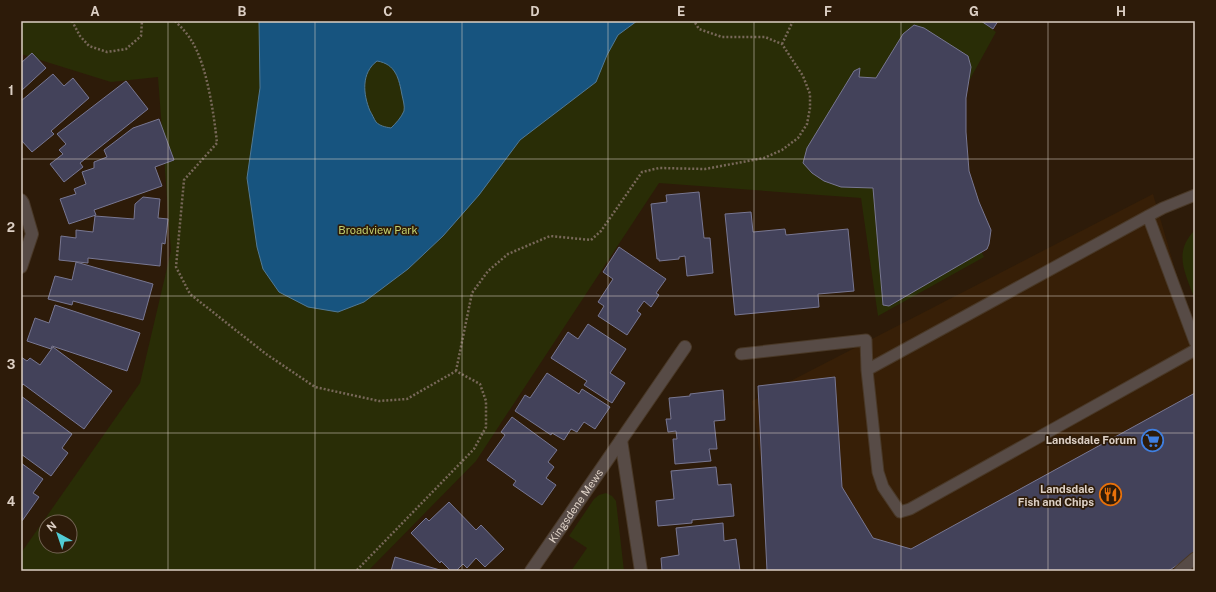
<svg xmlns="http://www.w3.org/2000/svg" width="1216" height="592" font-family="'Public Sans',sans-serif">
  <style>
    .built { fill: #371f07 }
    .green { fill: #292d06; fill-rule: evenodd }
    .water { fill: #17547f; stroke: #527994; fill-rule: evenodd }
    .building { fill: #43425a; stroke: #787792 }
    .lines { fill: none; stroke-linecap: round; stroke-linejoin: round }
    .lane-casing { stroke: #493827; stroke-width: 13 }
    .street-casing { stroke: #493827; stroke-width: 14 }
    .path { stroke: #786859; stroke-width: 2.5; stroke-dasharray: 2 2; stroke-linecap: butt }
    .lane { stroke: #574b46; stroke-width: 11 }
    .street { stroke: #574b46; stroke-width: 12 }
    .grid { fill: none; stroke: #dccfc4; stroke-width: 1; stroke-opacity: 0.55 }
    .labels { text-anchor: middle; stroke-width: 3.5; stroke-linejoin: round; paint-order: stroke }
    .park-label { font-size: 11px; fill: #c3d06e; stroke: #2d1b09 }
    .poi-label { font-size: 11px; font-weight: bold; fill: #dccfc4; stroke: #2d1b09; text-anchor: end }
    .street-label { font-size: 11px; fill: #dccfc4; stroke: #2d1b09 }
    .neatline { fill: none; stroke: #dccfc4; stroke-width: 1.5 }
    .grid-label { font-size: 13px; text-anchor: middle; font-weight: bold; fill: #dccfc4 }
  </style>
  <rect width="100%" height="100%" fill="#2d1b09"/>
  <path class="built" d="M1153 194 1195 337V543L776 563 752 401Z"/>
  <path class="green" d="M21 21H981L996 32 969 81 963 99 962 211 984 257 878 316 861 198 659 183 476 461 368 571H21V553L140 383 171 251 158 77 111 82 21 54ZM46 522H70V546H46Z
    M1195 230V300C1186 274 1172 253 1195 230Z
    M606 493 612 496 616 501 624 571H571L587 548 569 536 594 499 599 495Z"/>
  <path class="water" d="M259 21H637L618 35 607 55 596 82 520 140 479 195 443 236 408 269 364 302 338 312 308 307 279 292 263 269 257 247 247 178 260 88ZM377 61C396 64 399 79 402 95 403 100 405 106 404 111 401 118 396 123 391 128 385 127 380 126 376 122 374 119 372 114 370 111 363 94 361 73 377 61Z"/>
  <path class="building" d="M981 21H998L993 29Z
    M914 25 924 28 968 56 971 67 966 98V132L969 171 979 202 991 230 989 244 987 249 889 306 883 305 873 188 841 187 824 181 812 173 803 163 807 148 854 71 860 68 859 77 876 78 903 34Z
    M32 53 46 68 21 91V63Z
    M53 74 64 86 73 78 89 98 51 131 54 134 32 152 21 140V101Z
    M126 81 148 109 80 163 83 167 64 182 50 164 63 154 59 150 66 144 57 134Z
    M159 119 174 160 155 167 162 186 94 210 96 215 69 224 60 199 76 194 74 189 86 184 82 172 94 168V162L107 157 104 150 133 128Z
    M699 192 704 238H710L713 273 687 276 685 256 679 257V259L659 261V259H657L651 204 667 202 666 195Z
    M143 197 160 199 158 218 168 219 165 244 162 243 160 266 88 258V263L59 260 61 236 76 238V230L93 232 95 216 134 219 135 204Z
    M751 212 753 232 785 229 786 235 848 229 854 291 818 294 819 307 735 315 725 214Z
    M619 247 666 279 656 293 659 295 651 307 644 301 637 311 641 314 627 335 598 316 604 306 598 302 613 279 603 272Z
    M76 262 153 284 143 320 73 301 72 305 48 299 55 276 72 280Z
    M55 305 140 333 127 371 52 346 51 349 27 341 35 318 49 323Z
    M588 324 626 349 610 373 625 383 612 403 584 385 587 381 551 358 568 332 578 339Z
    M53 347 112 391 84 429 23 384 21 387V357L27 361 30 358 40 365Z
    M547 373 579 394 582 389 610 407 595 429 584 422 577 432 571 429 564 440 552 433 551 435 515 411 525 395 530 398Z
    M835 377 842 487 873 538 911 549 1195 393V554L1168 571H767L758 386Z
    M723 390 725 420 714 421 717 449H709L711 461 675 464 673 439H677L676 431 668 432 666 419H671L669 398 690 396V394Z
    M21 396 72 434 62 448 68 453 51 476 21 454Z
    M512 417 557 450 548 462 554 467 546 478 556 485 542 505 513 485 516 481 487 460 505 435 501 432Z
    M21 463 43 479 33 493 39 497 22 521 21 520Z
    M716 467 718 485 731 484 734 516 692 520V523L658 526 656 501 674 499 671 471Z
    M449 502 476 530 481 525 504 549 485 567 476 558 467 568 463 564 456 571H451L441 561 440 563 411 533 426 518 429 521Z
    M723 523 724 541 736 539 740 571H662L661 558 679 555 676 528Z
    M395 557 440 570V571H391Z"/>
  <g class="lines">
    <defs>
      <path id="lane" d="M1195 195 1163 208 1148 216 867 370 878 472 883 487 900 512 910 509 1195 350
        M1148 216 1195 342
        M741 354 866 340 867 370
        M1180 571 1195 558"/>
      <g id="street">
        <path d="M21 200 23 203 32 234 21 267"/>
        <path d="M621 440 641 571"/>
        <path id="s1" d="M531 571 685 347"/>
      </g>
    </defs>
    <use href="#lane" class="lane-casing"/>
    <use href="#street" class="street-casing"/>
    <path class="path" d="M72 21 80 36 89 46 107 52 126 49 141 36 142 21
      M175 21C181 27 187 33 191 40 207 64 214 115 217 143L184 180 176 267 190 294 266 354 315 387 379 401 407 399 456 371 480 384 486 401V427L474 449 356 571
      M782 44 793 21
      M456 371 472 293 488 271 508 254 550 236 591 240 601 231 642 172 659 168 705 169 764 158 782 150 798 138 807 124 810 108V94L803 76 782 44 765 37H722L699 29 694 21"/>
    <use href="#lane" class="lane"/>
    <use href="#street" class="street"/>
  </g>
  <path class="grid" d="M168 21V571M315 21V571M462 21V571M608 21V571M754 21V571M901 21V571M1048 21V571M21 159H1195M21 296H1195M21 433H1195"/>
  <defs>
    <symbol id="supermarket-ring" viewBox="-11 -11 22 22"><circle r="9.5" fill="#2d1b09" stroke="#3f7fe0" stroke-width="1.5"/><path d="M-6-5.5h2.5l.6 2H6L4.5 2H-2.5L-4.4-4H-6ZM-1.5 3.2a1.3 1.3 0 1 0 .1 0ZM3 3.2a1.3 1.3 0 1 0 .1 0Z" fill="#3f7fe0"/></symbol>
    <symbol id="restaurant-ring" viewBox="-11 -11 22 22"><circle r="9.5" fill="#2d1b09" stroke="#e8710a" stroke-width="1.5"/><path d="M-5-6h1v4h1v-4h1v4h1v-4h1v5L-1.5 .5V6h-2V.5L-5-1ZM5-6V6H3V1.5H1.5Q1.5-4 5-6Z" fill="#e8710a"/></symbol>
  </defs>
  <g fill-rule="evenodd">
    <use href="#supermarket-ring" x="1140" y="428" width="25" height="25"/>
    <use href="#restaurant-ring" x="1098" y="482" width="25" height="25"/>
  </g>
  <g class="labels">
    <g class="park-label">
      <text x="378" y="234">Broadview Park</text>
    </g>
    <g class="poi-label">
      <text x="1136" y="444">Landsdale Forum</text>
      <text x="1094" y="493">Landsdale<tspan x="1094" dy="13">Fish and Chips</tspan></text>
    </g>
    <g class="street-label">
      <text dy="4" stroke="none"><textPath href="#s1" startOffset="79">Kingsdene Mews</textPath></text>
    </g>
  </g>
  <rect width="1216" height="592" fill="none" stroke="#2d1b09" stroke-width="44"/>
  <g transform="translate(58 534) rotate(320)"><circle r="19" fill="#2d1b09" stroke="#736354"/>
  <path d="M0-3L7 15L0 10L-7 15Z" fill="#51ccd4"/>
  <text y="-6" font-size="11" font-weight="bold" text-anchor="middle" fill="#dccfc4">N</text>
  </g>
  <rect x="22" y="22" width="1172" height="548" class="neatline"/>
  <g class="grid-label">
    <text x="95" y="16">A</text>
    <text x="242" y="16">B</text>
    <text x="388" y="16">C</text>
    <text x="535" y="16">D</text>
    <text x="681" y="16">E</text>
    <text x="828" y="16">F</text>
    <text x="974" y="16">G</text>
    <text x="1121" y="16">H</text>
    <text x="11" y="95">1</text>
    <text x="11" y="232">2</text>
    <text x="11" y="369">3</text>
    <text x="11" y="506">4</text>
  </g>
</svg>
